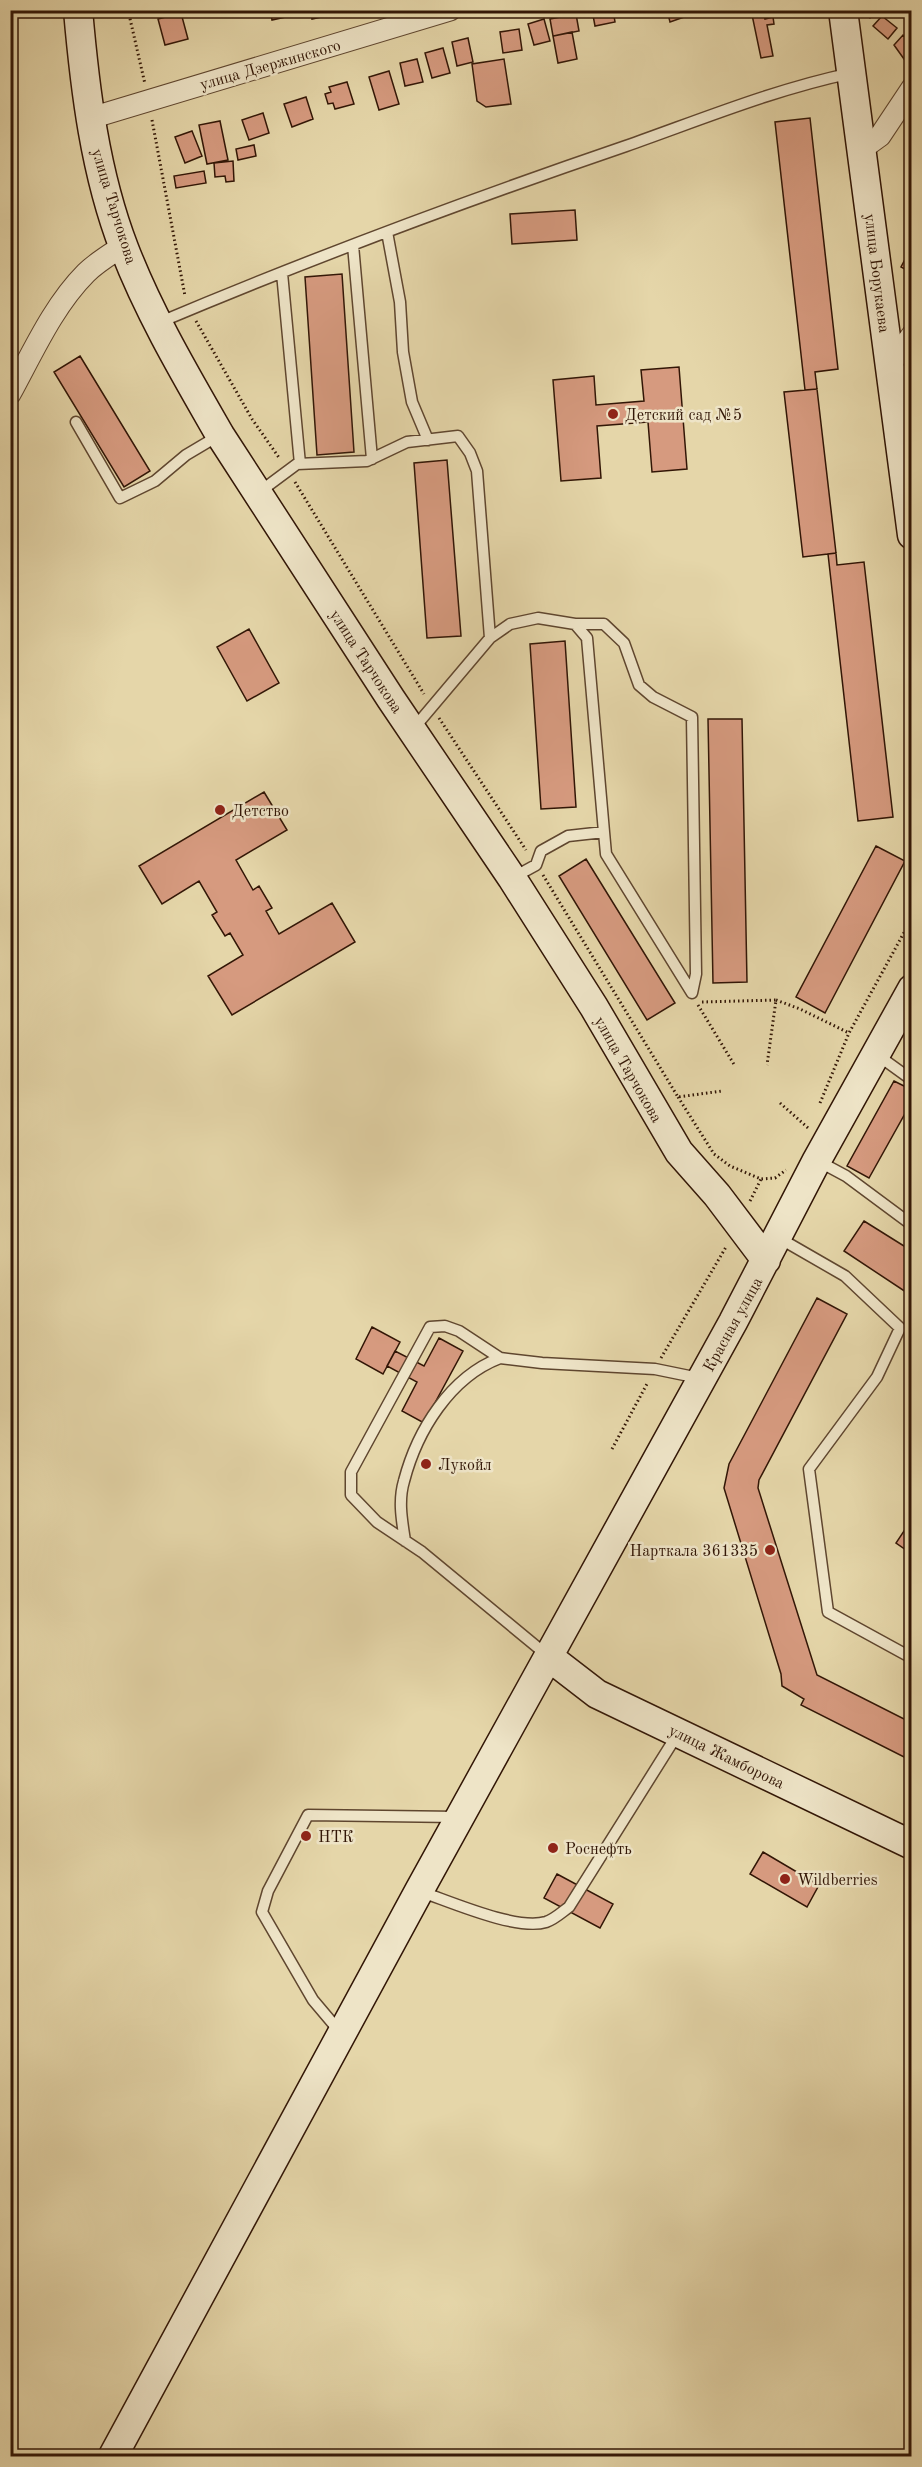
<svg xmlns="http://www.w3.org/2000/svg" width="922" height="2467" font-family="'Old Standard TT',serif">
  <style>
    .building { fill: #d69a7f; stroke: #321606; stroke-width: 1.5 }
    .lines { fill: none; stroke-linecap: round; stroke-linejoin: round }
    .lane-casing { stroke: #5f462f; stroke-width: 13 }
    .street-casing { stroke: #5f462f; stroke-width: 23 }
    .secondary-casing { stroke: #321606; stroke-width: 31 }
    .path { stroke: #321606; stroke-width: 3; stroke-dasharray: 1.5 3; stroke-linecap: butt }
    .lane { stroke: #eee4c7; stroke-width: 10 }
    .street { stroke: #eee4c7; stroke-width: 21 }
    .secondary { stroke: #eee4c7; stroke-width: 28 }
    .poi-dot { fill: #8f2418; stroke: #eee4c7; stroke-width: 2 }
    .labels { text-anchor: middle; stroke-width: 5; stroke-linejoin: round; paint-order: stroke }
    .street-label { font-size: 16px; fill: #321606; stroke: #eee4c7 }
    .poi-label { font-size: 16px; fill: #321606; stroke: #eee4c7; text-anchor: start }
  </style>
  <rect width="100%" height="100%" fill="#e5d6a9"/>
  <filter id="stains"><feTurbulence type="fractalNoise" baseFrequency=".00333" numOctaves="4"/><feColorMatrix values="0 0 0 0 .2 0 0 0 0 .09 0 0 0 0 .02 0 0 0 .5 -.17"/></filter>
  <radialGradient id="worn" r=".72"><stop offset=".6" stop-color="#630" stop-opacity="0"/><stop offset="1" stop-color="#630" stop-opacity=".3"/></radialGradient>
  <path class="building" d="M270 10H294L295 15 272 20Z
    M311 10H330L331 15 312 19Z
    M592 10H613L615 22 595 26Z
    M621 10H639L640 12 623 17Z
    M667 10H685L687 16 670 22Z
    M751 10H763L765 19 773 17 774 24 767 25 773 56 761 58Z
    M863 10H878L870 18Z
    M181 13 188 39 165 45 158 19Z
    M576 14 579 31 553 36 550 19Z
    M882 16 897 28 888 39 873 26Z
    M544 19 550 41 534 45 528 24Z
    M519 29 522 50 503 53 500 32Z
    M572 32 577 59 558 63 553 36Z
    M903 35 912 44 910 59 906 57 904 59 894 45Z
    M468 38 473 62 457 66 452 42Z
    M443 48 450 73 432 78 425 53Z
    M417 59 423 82 405 86 400 63Z
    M504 59 511 104 486 107 477 101 472 64Z
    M389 71 399 104 379 110 369 77Z
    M347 82 354 104 335 109 333 103 328 104 325 94 331 92 329 87Z
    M306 97 313 119 292 127 284 104Z
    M263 113 269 133 249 140 242 120Z
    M810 118 838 369 815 372 817 389 805 390 775 122Z
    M220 121 228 160 207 164 199 125Z
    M192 131 202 156 185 163 175 137Z
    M254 145 256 156 238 160 236 149Z
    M233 161 234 181 226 182 225 176 215 177 214 163Z
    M204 171 206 183 176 188 174 176Z
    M575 210 577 240 512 244 510 214Z
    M910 250 912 251V273L901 267Z
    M342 274 354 452 317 455 305 277Z
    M80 356 150 471 124 487 54 372Z
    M679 367 687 469 652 472 648 422 597 426 601 478 561 481 553 380 594 376 596 405 644 401 641 370Z
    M817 389 836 553 803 557 784 392Z
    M447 460 461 636 427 638 414 463Z
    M836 553 837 565 864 562 893 817 858 821 828 554Z
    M249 629 279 683 247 701 217 647Z
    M565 641 576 807 541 809 530 644Z
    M708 719H742L747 982 713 983Z
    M264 792 287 830 236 860 253 890 259 886 272 908 266 911 279 934 332 903 355 942 232 1015 208 976 243 955 230 933 225 936 212 915 217 912 199 881 162 904 139 866Z
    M876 846 905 861 825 1013 796 997Z
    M586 859 675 1003 647 1020 559 876Z
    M894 1081 912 1090V1101L869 1178 847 1166Z
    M864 1221 912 1251V1296L844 1251Z
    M817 1298 847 1314 759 1480 758 1488 817 1675 912 1723V1761L801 1705 804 1699 782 1686 781 1674 724 1488 729 1464Z
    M372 1327 400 1342 383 1374 356 1359Z
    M439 1338 463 1351 424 1423 402 1411 417 1382 387 1366 395 1351 424 1366Z
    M912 1519V1554L896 1543Z
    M763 1852 819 1885 807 1907 750 1874Z
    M557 1874 613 1904 600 1928 544 1898Z"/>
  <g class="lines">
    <defs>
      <path id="lane" d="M387 232 400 302 403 352 412 402 428 440
        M353 245 372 459
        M282 273 300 464
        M158 323C312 258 468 200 626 146 700 120 775 89 852 73
        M76 422 120 498 155 481 186 455 218 436
        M258 493 297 464 367 461 407 442 458 436 470 453 477 471 490 638 414 728
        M490 638 510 624 538 618 575 624 587 638 604 832
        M514 877 536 865 541 851 568 836 604 832 606 854 692 993 696 974 692 717 653 697 639 685 624 643 604 624H575
        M876 1054 912 1080
        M818 1161 846 1176 912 1225
        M779 1238 845 1276 900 1328 877 1377 809 1469 828 1612 912 1658
        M405 1541C402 1521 398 1501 404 1481 417 1431 450 1377 500 1358
        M548 1656 422 1552 377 1522 351 1495V1472L430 1327 445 1326 459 1331 500 1358 542 1363 655 1369 699 1378
        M419 1891C449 1901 516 1931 546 1922 555 1919 562 1912 569 1907L677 1735
        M340 2032 313 2000 262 1912 268 1891 308 1815 457 1817"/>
      <path id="street" d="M91 118 450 10
        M862 149 880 136 912 88
        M889 366 912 335
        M10 394C32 354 53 306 86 273 97 262 111 254 123 246"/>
      <path id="secondary" d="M78 10C85 90 95 173 124 248 149 313 185 374 220 435L391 699 512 878 594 1007 679 1152 717 1195 766 1260
        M843 10 912 535
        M549 1657 597 1694 912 1845
        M113 2456 419 1891 733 1322 817 1160 912 989"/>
    </defs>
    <use href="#lane" class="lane-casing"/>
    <use href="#street" class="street-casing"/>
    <use href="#secondary" class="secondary-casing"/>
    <path class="path" d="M128 10 145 84
      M152 120 185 296
      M196 321 252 419 280 459
      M295 482 424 694
      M439 718 526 850
      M543 875 678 1097 722 1091
      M776 1000 800 1009 849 1033
      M702 1002 776 1000 767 1065
      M698 1005 735 1066
      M678 1097 714 1154 730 1166 761 1179 775 1178 786 1170
      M780 1103 808 1128
      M820 1103 849 1033 912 918
      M750 1201 761 1179
      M661 1358 726 1247
      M612 1449 648 1382"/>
    <use href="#lane" class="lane"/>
    <use href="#street" class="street"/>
    <use href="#secondary" class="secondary"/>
  </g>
  <g class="poi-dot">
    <circle cx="613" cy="414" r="6"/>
    <circle cx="220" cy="810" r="6"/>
    <circle cx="426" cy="1464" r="6"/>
    <circle cx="770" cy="1550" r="6"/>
    <circle cx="306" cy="1836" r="6"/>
    <circle cx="553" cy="1848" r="6"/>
    <circle cx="785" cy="1879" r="6"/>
  </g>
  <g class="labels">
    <g class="street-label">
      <text transform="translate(270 64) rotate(-16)" y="6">улица Дзержинского</text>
      <text transform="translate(115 206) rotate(73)" y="6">улица Тарчокова</text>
      <text transform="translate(878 273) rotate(83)" y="6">улица Борукаева</text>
      <text transform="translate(367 661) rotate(57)" y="6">улица Тарчокова</text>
      <text transform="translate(629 1069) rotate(60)" y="6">улица Тарчокова</text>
      <text transform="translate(732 1324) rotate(-61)" y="6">Красная улица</text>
      <text transform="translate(727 1756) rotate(26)" y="6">улица Жамборова</text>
    </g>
    <g class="poi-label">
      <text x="625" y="420">Детский сад №5</text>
      <text x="232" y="816">Детство</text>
      <text x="438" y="1470">Лукойл</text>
      <text x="758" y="1556" text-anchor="end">Нарткала 361335</text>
      <text x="318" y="1842">НТК</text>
      <text x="565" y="1854">Роснефть</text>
      <text x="797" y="1885">Wildberries</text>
    </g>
  </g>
  <rect width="922" height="2467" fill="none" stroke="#e5d6a9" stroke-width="36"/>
  <rect x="12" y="12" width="898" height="2443" fill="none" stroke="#321606" stroke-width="3"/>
  <rect x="18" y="18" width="886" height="2431" fill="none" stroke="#321606" stroke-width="1.5"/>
  <rect width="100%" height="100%" filter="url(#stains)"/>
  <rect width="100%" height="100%" fill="url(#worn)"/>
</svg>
